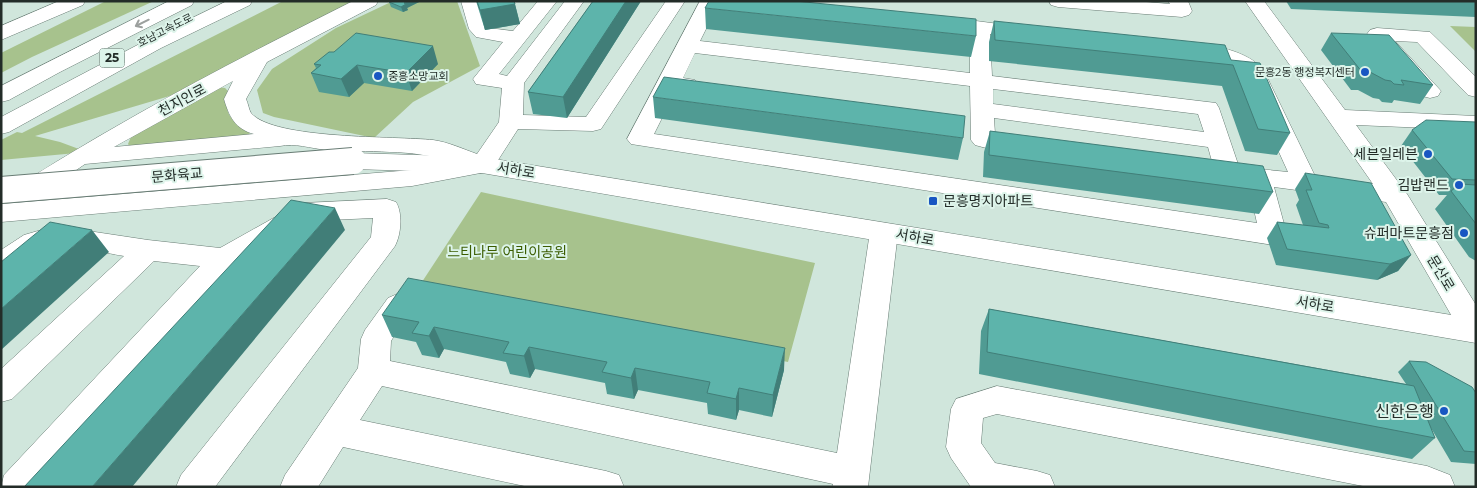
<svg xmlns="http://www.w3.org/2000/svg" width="1477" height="488" font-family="Montserrat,'Noto Sans KR',sans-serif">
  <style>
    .green { fill: #a7c28d }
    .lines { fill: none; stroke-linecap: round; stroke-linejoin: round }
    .minor-casing { stroke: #687c74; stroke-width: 1 }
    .major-casing { stroke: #687c74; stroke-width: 1 }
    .highway-casing { stroke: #687c74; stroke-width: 1 }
    .minor { fill: #fff; fill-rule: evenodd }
    .major { fill: #fff; fill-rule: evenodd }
    .highway { fill: #fff; fill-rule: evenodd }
    .major-bridge-casing { stroke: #687c74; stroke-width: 28; stroke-linecap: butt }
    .major-bridge { stroke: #fff; stroke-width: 26 }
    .wall { fill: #509b93 }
    .shaded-wall { fill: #417e78 }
    .building { fill: #5db4ab; stroke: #417e78 }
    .oneway { stroke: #9ca09e }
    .poi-dot { fill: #1856c2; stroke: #ddf4ea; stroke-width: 2 }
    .labels { text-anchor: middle; stroke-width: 4; stroke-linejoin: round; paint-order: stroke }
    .far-street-label { font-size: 11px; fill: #232c28; stroke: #ddf4ea }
    .far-poi-label { font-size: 11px; fill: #232c28; stroke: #ddf4ea; text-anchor: end }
    .shield { fill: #ddf4ea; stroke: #5b6862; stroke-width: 1 }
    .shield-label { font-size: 12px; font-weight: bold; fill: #232c28 }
    .street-label { font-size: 14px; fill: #232c28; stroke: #ddf4ea }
    .poi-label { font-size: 14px; fill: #232c28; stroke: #ddf4ea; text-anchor: end }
    .park-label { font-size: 14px; fill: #3b5c00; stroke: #ddf4ea }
    .near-poi-label { font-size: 16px; fill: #232c28; stroke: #ddf4ea; text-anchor: end }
  </style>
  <rect width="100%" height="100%" fill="#d0e6dc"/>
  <path class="green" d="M106 1H154L32 57 1 73V53Z
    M283 1H359L173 95 35 136 60 142 87 152 1 160V140L17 132 22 133Z
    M393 1H457L480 66 413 102 374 138 274 117 263 113 257 90 272 69 336 28Z
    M1450 26 1476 27V52Z
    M218 87 225 88 228 91C223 116 232 120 250 133L247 137 130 147 128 144 133 132Z
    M481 192 815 263 788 362 418 288Z"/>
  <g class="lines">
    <defs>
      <path id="minor" d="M59 1H85L83 5 1 40V26Z
        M353 1H378L376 5 267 62 246 99C248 103 249 110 251 113 274 140 397 136 433 140 448 142 463 149 477 154L499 122 502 88 476 84 473 79 503 42 476 37 469 29 461 1H481L489 28 513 31 538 1H557L499 74 507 76 565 1H584L524 83 523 115 586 117 666 1H685L601 129 593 131 518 129 491 171 412 186 1 222V204L412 170 452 162C413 148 367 153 326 150 310 148 295 143 280 146L85 164 34 199 25 202 16 199 12 193 16 187C124 118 239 58 353 1ZM233 81 224 99C229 116 235 129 254 134L114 147Z
        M700 1H720L700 41 970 73V32L931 26 928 22 931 18 938 16 1037 29 1040 33 1037 37 1030 39 990 34 992 76 1216 103 1219 108 1239 167 1288 172 1244 75 1220 61 1187 55 1184 51 1187 47C1208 41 1251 52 1264 71L1315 176 1373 184 1245 1H1264L1345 110 1476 116V130L1356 125 1407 194 1476 305V343L1465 339 1386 202 1274 187 1287 235 1283 242 1273 245 631 144 627 139ZM695 53 970 86 971 140 975 145C992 150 1015 155 1033 150L1036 145 1033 140 995 134 994 118 1208 147 1215 172 1219 178 1248 183 1257 223 654 134 676 90 687 92 695 90 698 85 695 80 683 78ZM993 89 1198 114 1204 132 993 104Z
        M1049 1H1134L1170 4 1168 1H1188L1192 11 1189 15 1182 17 1058 7 1051 5Z
        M1377 28 1430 32 1476 77V97L1468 95 1417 42 1395 41 1441 91 1438 96 1430 98 1422 96 1367 34 1370 30Z
        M387 199 396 202C403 213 401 235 395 246L215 487H176L181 475 371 237 373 218 309 221 234 265 40 487H1L4 475 200 266 154 261 12 399 1 402V369L124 256C104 253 61 241 43 249 28 256 18 271 1 276V250L24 235 55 226 148 240 220 248 295 206 304 203Z
        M884 223 894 225 898 232 868 487H832L833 484 382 386 360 420 606 471 619 475 624 487H529L343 447 318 487H280L285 475 358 368 361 339 365 330 388 298 411 288 421 291 426 299 421 307 408 314 391 341 390 361 837 453 870 232 874 225Z
        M997 386 1427 466 1450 475 1455 487H1368L997 414 983 418 981 443 995 463 1037 471 1050 475 1055 487H971L951 458 946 447 951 409 956 399Z"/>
      <path id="major" d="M353 153 482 157 1476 319V343L482 173 353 169 344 167 341 161 344 155Z"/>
      <path id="highway" d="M169 1H194L192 5 60 72 9 100 1 102V86Z
        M227 1H252L250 5 161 48 9 132 1 134V117L147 40Z"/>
    </defs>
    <use href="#minor" class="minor-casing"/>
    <use href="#major" class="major-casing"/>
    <use href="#highway" class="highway-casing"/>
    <use href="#minor" class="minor"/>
    <use href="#major" class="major"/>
    <use href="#highway" class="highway"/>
    <defs>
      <path id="major-bridge" d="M1 190 353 161"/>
    </defs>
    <use href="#major-bridge" class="major-bridge-casing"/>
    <use href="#major-bridge" class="major-bridge"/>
  </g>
  <path class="wall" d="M390 1H421L407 8 408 10 403 12 391 7 389 2Z
    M476 1H514L520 24 485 30Z
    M593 1H641L567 118 533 114 528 92Z
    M1286 1H1476V17L1291 9Z
    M705 8 976 36 971 57 706 29Z
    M994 21 1231 60 1290 133 1277 155 1245 151 1222 86 989 61V42Z
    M1331 33 1433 85 1420 104 1394 100 1392 103 1382 102 1379 99 1373 98 1358 90H1351L1321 50Z
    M314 64H438L412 91 364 83 349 97 319 92 311 73 316 68Z
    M653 97 963 138 958 160 655 118Z
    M1476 122V261L1469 257 1435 209 1447 195H1439L1401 146 1412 130Z
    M990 131 1273 192 1259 214 983 177 984 152Z
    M1305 173 1411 255 1398 271 1377 280 1276 265 1267 238 1277 222 1303 225 1296 205 1299 200 1295 189Z
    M989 309 1406 384 1398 372 1409 361 1476 393V464L1451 462 1431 428 1435 438 1412 459 979 374 981 331Z
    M382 315 784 370 772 417 739 410 736 420 708 414 707 403 638 390 634 399 607 394 605 383 535 369 530 378 510 374 506 362 444 349 439 358 422 355 416 342 392 337Z"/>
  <path class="shaded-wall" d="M408 1H421L407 8 408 10 403 12 401 7 404 3Z
    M626 1H641L567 118 563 97Z
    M515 4 520 24 485 30 480 10Z
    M433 46 438 64 412 91 406 73Z
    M357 65 364 83 349 97 341 79Z
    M335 208 345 230 132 487H92Z
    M92 230 109 252 1 350V309Z
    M1411 255 1398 271 1377 280 1390 264Z
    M434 327 444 349 439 358 429 336Z
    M529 347 535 369 530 378 524 356Z
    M785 348 784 370 772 417 773 395Z
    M635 368 638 390 634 399 631 378Z
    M739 388V410L736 420V399Z"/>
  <path class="building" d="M390 1H408L404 3 406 4 401 7 389 2Z
    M477 1H514L515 4 480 10Z
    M593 1H626L563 97 528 92Z
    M709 1H795L976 19V36L705 8Z
    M994 21 1225 45 1231 60 1260 63 1290 133 1258 129 1233 65 995 40Z
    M356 33 433 46 406 73 357 65 341 79 311 73 321 65 314 64 329 52H334Z
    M1331 33 1389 35 1433 85 1401 80 1404 85 1394 84 1391 81 1385 80 1370 72H1362Z
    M664 77 965 116 963 138 653 97Z
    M1426 120 1476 122V180L1452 179 1412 130Z
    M990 131 1263 166 1273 192 989 155Z
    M1305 173 1371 183 1411 255 1390 264 1287 249 1277 222 1329 228 1328 225 1319 223 1306 190H1312Z
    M1460 184 1476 185V224L1451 191Z
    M291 200 335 208 92 487H24Z
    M50 222 92 230 1 309V262Z
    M408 278 785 348 773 395 739 388 736 399 707 393 710 382 635 368 631 378 602 372 607 362 529 347 524 356 503 353 509 342 434 327 429 336 412 333 419 322 382 315Z
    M989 309 1414 386 1435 438 987 352Z
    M1409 361 1426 362 1472 387 1476 393V452L1464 451Z"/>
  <defs><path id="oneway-shaft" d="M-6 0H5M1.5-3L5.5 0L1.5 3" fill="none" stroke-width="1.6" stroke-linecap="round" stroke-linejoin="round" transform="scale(1.25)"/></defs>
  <use class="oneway" href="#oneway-shaft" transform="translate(142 23) rotate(154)"/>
  <g class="poi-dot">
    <circle cx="1365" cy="72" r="5"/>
    <circle cx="378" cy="76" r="5"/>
    <circle cx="1428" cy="154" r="5"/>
    <circle cx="1459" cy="185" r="5"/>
    <rect x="928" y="196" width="10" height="10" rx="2.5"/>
    <circle cx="1464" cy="233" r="5"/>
    <circle cx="1444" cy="411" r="5"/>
  </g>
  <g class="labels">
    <g class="far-street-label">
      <text transform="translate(165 30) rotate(-27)" y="4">호남고속도로</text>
    </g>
    <g class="far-poi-label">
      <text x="1355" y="76">문흥2동 행정복지센터</text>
      <text x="388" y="80" text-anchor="start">중흥소망교회</text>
    </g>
    <rect class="shield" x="99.5" y="48.5" width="25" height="19" rx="4"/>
    <g class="shield-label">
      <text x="112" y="62">25</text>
    </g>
    <g class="street-label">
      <text transform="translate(182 100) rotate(-28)" y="5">천지인로</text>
      <text transform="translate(516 170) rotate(9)" y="5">서하로</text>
      <text transform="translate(177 175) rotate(-5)" y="5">문화육교</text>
      <text transform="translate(915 237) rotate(10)" y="5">서하로</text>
      <text transform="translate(1441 273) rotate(59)" y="5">문산로</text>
      <text transform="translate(1315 304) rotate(9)" y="5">서하로</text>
    </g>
    <g class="poi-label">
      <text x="1418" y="159">세븐일레븐</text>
      <text x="1449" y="190">김밥랜드</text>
      <text x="943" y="206" text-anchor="start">문흥명지아파트</text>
      <text x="1454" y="238">슈퍼마트문흥점</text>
    </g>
    <g class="park-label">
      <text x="507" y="257">느티나무 어린이공원</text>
    </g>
    <g class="near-poi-label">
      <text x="1434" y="417">신한은행</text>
    </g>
  </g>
  <rect width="1477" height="488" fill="none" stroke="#232c28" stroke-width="5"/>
</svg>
